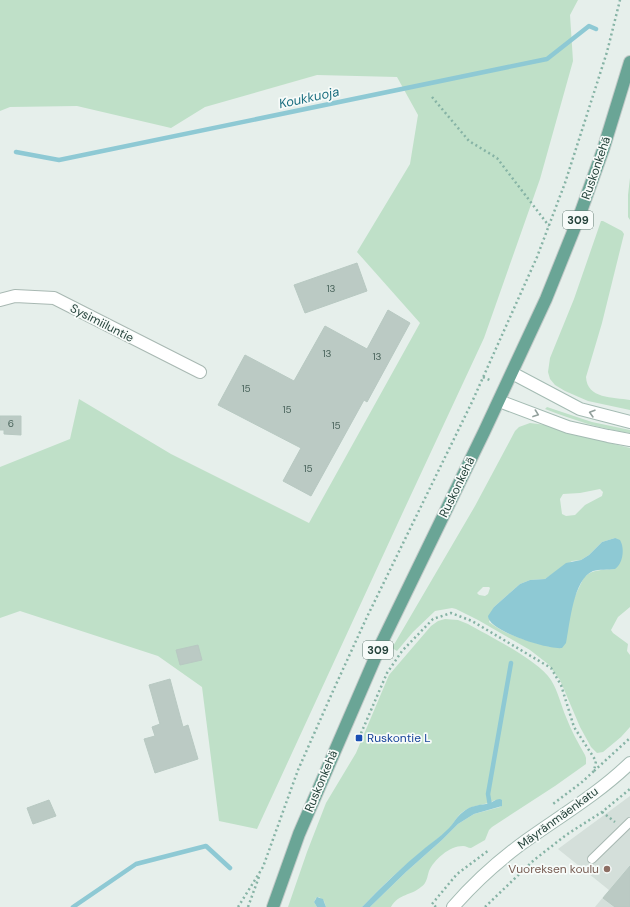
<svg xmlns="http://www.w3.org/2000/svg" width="630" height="907" font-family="'DM Sans',sans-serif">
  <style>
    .built { fill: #d4dfda }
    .green { fill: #bfe0c8; fill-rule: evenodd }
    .water { fill: #8ec9d4 }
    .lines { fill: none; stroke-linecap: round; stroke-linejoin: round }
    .stream { stroke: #8ec9d4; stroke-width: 4.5 }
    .building { fill: #bbcac4; stroke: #b8c9c2 }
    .lane-casing { stroke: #a8b8b2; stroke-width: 10 }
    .street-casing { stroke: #a8b8b2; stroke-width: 14 }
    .secondary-casing { stroke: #a4bbb3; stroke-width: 14 }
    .primary-casing { stroke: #c2cac8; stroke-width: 14 }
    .path { stroke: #86b3a5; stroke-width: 2.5; stroke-dasharray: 2 3; stroke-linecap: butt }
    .lane { stroke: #fff; stroke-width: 8 }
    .street { stroke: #fff; stroke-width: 12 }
    .secondary { stroke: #fff; stroke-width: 12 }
    .primary { stroke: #6aa596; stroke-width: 12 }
    .oneway { stroke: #92a09c }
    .transit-dot { fill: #1a4fb4; stroke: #f7fbf9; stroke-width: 1.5 }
    .education-dot { fill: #8d6e63; stroke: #f7fbf9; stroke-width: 1.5 }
    .labels { text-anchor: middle; stroke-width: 3.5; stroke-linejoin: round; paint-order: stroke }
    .number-label { font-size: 10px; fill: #4a645c }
    .shield { fill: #f7fbf9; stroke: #637a73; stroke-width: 1 }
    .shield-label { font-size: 11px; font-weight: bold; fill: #24423a }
    .street-label { font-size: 12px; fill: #24423a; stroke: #f7fbf9 }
    .transit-label { font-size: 12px; fill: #164399; stroke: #f7fbf9; text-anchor: start }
    .education-label { font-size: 12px; fill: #785e54; stroke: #f7fbf9; text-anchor: end }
    .water-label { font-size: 13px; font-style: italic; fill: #1c6f80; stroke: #f7fbf9 }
  </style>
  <rect width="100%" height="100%" fill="#e6efeb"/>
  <path class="built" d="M630 796V907H595L609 890 558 849Z"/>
  <path class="green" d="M0 0H578L570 15 573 61 540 179 484 338 403 512 257 829 219 821 202 687 158 656 20 611 0 618V467L70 439 79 399 171 454 309 523 420 323 357 252 410 164 418 115 397 77 317 75 205 107 171 128 77 106 10 107 0 111Z
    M630 178V220L628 217V195Z
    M601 221H603L622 231 624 234 602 323 586 377C587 399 613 397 630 400V410L588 401 565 391 555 385 550 379 548 372 550 358 574 299Z
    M547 407 592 422 630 430V433C601 429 573 420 545 409Z
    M530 423 546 425 586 437 630 448V607L618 617 611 630 613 633 628 644 627 651 630 655V727L621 737 603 752 597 753 591 747 580 727 560 680 548 664 530 650 478 620 456 609 452 608 435 611 413 632 397 651 392 648 475 506 515 431 519 427ZM600 489 603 492 602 496 585 505 575 515 566 516 562 514 560 499 563 494 580 493ZM615 538V569C603 570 593 569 584 577L551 647C529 641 507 636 489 622L494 607 520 584 530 580 545 579 572 561 581 560 589 555 602 542ZM483 587H489L490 588 488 594 485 596 479 595 477 593Z
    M445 619 458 620 468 624C489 636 538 660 551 680 558 691 561 705 566 717 571 730 578 743 585 755L586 758V764L555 786 492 827 489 830 485 840 471 848C468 848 466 846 463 846 449 846 434 860 429 871 427 877 427 883 421 887 411 896 399 893 391 907H370L406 872 442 840 458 824 474 814 500 807 502 805 495 800C485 806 474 804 464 811 456 816 453 826 446 832 416 855 388 879 362 907H326L324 901 319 897 316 898 314 902 317 907H288L307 852 326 803 356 753 389 675 431 626 438 621Z"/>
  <path class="water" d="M615 538 620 540C625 548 623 564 615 569 608 570 599 569 593 571 573 579 570 624 566 643L562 648C549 650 488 631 488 616L494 607 520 584 530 580 545 579 566 563 581 560 589 555 602 542Z
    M500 799 502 800V806L474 814 458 824 442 840 406 872 370 907H362C382 886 403 866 425 848 432 842 440 837 447 830 453 825 456 817 463 812 470 806 478 805 486 804 491 804 495 799 500 799Z
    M317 897 323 899 326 907H317L314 902Z"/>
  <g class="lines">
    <path class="stream" d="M16 152 59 160 547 59 589 26 596 29
      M490 806 488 794 511 663
      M73 907 136 864 206 846 230 868"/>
  </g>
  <path class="building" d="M357 263 367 291 305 313 294 285Z
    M388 310 410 323 367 402 364 400 311 496 283 481 301 448 218 405 245 355 294 381 325 326 367 349Z
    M0 416H21V435L4 434V430H0Z
    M198 645 202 660 180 665 176 650Z
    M170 679 183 727 188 725 198 759 155 773 144 739 155 736 152 727 160 724 149 685Z
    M49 800 56 816 33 824 27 808Z
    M630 866V907H615L603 898Z"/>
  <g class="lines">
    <defs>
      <path id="lane" d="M592 859 630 822"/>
      <path id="street" d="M0 300 15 296 54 298 200 372"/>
      <path id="secondary" d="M512 373 580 409 630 422
        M499 401 568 427 608 436 630 440
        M453 907C473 884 496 863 520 845 557 818 597 795 630 763"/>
      <path id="primary" d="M273 907 299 834 382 642 484 432 546 299 579 217 603 150 630 62"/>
    </defs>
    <use href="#lane" class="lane-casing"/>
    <use href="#street" class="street-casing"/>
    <use href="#secondary" class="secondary-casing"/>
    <use href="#primary" class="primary-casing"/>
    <path class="path" d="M432 97 469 141 497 158 549 226
      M483 377 492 381
      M359 738 387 673 402 651 433 619 451 613 472 621 551 668 561 685 574 727 596 761 594 771 582 782 553 804
      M594 771 630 738
      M602 812 615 822
      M238 907 263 867 298 770 333 691 366 619 472 402 537 257 565 183 607 52 620 0
      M248 907 260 874
      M436 907 432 904 457 874 489 850
      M485 907 534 860 566 835 602 812 630 789"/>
    <use href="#lane" class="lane"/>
    <use href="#street" class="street"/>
    <use href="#secondary" class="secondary"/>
    <use href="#primary" class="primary"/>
  </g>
  <defs><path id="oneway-chevron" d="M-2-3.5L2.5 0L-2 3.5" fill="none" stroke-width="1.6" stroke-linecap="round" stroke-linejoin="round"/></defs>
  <g class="oneway">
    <use href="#oneway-chevron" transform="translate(592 413) rotate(-164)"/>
    <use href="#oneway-chevron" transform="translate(536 414) rotate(20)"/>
  </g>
  <rect class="transit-dot" x="355" y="734" width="8" height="8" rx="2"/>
  <circle class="education-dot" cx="607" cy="869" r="4"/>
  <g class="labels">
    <g class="number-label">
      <text x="331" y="292">13</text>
      <text x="327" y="357">13</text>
      <text x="377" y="360">13</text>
      <text x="246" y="392">15</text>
      <text x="287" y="413">15</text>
      <text x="11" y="427">6</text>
      <text x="336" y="429">15</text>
      <text x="308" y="472">15</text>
    </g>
    <g class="shield">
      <rect x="563" y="211" width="30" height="18" rx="3"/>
      <rect x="363" y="641" width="30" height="18" rx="3"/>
    </g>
    <g class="shield-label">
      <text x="578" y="224">309</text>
      <text x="378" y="654">309</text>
    </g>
    <g class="street-label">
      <text transform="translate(596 168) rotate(-71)" y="4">Ruskonkehä</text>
      <text transform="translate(102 323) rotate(27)" y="4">Sysimiiluntie</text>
      <text transform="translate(457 487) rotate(-64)" y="4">Ruskonkehä</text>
      <text transform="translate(321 781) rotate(-67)" y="4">Ruskonkehä</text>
      <text transform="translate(558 818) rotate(-36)" y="4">Mäyränmäenkatu</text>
    </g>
    <g class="transit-label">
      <text x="367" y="742">Ruskontie L</text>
    </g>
    <g class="education-label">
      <text x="599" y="873">Vuoreksen koulu</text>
    </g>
    <g class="water-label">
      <text transform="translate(309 97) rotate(-12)" y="5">Koukkuoja</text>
    </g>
  </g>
</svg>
